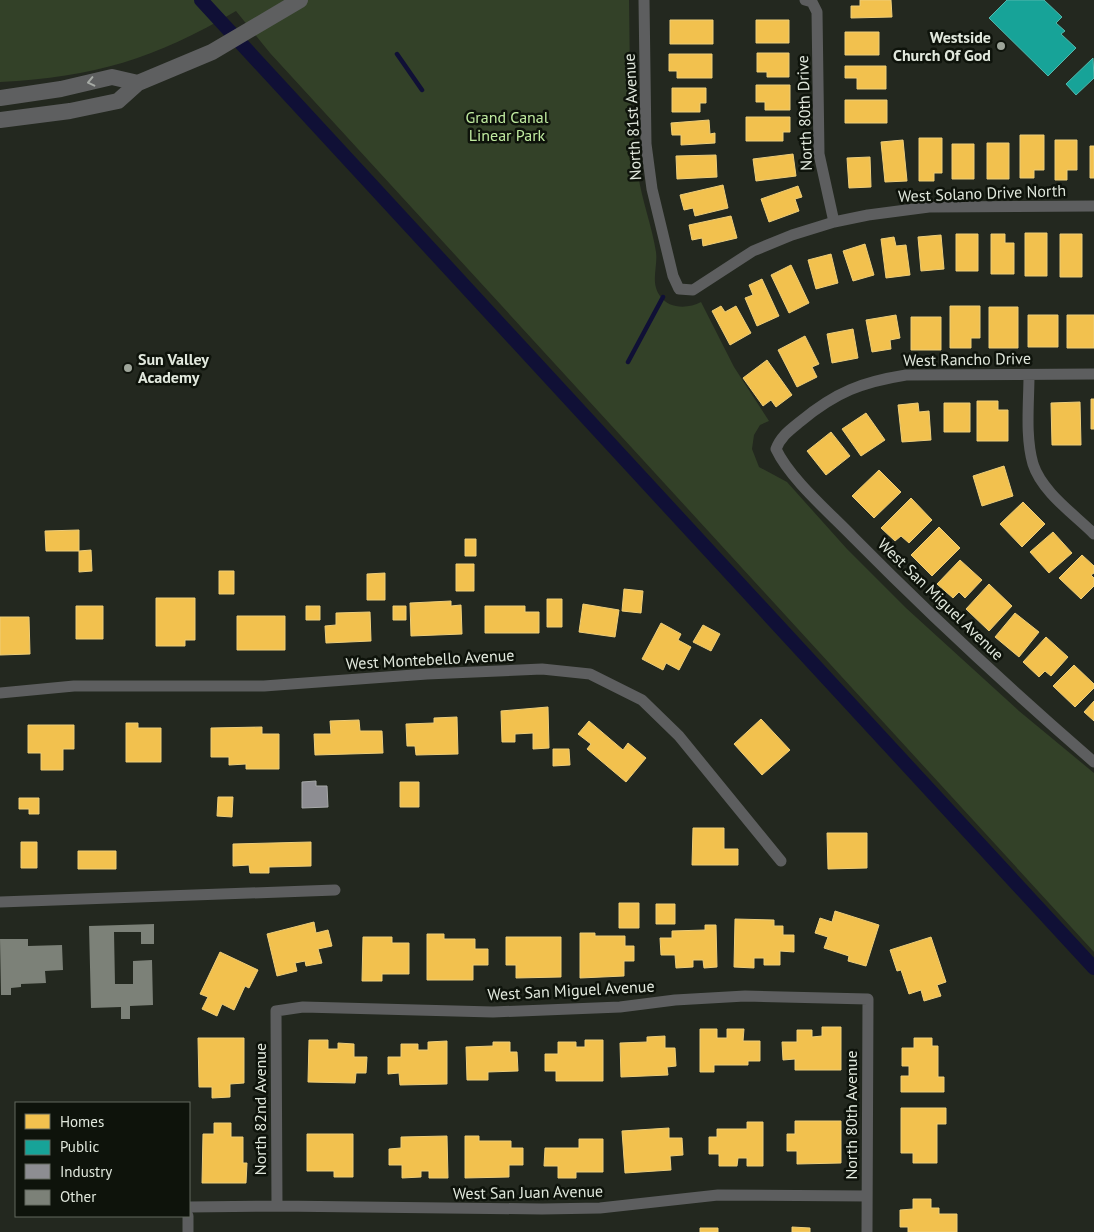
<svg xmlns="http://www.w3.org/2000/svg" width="1094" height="1232" font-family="'PT Sans',sans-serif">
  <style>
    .green { fill: #334128 }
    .homes { fill: #f2c14e; stroke: #edcd79 }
    .public { fill: #17a398; stroke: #54b8ad }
    .industry { fill: #8d8d92; stroke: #a6a8a8 }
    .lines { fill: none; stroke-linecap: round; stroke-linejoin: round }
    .stream { stroke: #101036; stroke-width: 4.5 }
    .canal { stroke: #101036; stroke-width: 14 }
    .building { fill: #7c8178 }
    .street { stroke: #5d5e5f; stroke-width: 11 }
    .secondary { stroke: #5e5f60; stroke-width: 16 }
    .oneway { stroke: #a6aaa5 }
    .poi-dot { fill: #9ea59a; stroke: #0e130b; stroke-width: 2 }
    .labels { text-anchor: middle; stroke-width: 5; stroke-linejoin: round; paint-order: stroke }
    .poi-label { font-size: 16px; font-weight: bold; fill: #e1e8dd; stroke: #0e130b; text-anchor: end }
    .street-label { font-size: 16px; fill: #e1e8dd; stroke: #0e130b }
    .park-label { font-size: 16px; fill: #c0eba0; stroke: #0e130b }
  </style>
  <rect width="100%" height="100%" fill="#23281f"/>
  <path class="green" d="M0 0H629C630 58 629 117 638 174 642 201 652 226 656 252 658 267 650 282 660 296 669 309 688 309 701 302L734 367 769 421 760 425 754 435 752 449 759 467 787 482 847 549 906 608 1019 711 1094 773V952L270 53 236 11C154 59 95 77 0 82Z"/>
  <path class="homes" d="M860 0H891L892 17 851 18V6H860Z
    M670 20H713V44H670Z
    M756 20H789V43H756Z
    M845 32H879V55H845Z
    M757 53H789V77H767V72H757Z
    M669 54H712V78H677V71H669Z
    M845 66H886V89H857V78H845Z
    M756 85H790V110H765V102H756Z
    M672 88H706V103H700V112H672Z
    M845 100H887V123H845Z
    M746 117H790V132H783V141H746Z
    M709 120 710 134 715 133V143L681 145V135H672L671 123Z
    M1020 135H1044V170H1034V178H1020Z
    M919 138H942V173H934V181H919Z
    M903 140 907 181 885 182 881 142Z
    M1055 140H1077V170H1067V180H1055Z
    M987 143H1009V179H987Z
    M952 144H974V179H952Z
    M1090 146H1094V178H1090Z
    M793 154 796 176 756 181 753 159Z
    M716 155 717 177 677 179 676 156Z
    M870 157 871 187 849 188 847 158Z
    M723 185 728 208 695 216 693 208 684 210 680 195Z
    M798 186 802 197 795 199 799 211 769 222 761 199Z
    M731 216 737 238 703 246 702 238 692 240 689 225Z
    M1025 233H1047V276H1025Z
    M956 234H978V271H956Z
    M991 234H1005V243H1014V274H991Z
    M1060 234H1082V277H1060Z
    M941 235 944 269 921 271 918 237Z
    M894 237 896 246 906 245 910 275 886 278 881 239Z
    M865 244 874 275 853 281 843 251Z
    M831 254 838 283 816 289 808 260Z
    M791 265 809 303 789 313 771 275Z
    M762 279 779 316 757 326 745 298 753 295 749 285Z
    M721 306 725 312 736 306 751 333 730 345 712 311Z
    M950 306H980V338H971V348H950Z
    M989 307H1018V348H989Z
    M896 315 900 338 890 340 891 349 872 352 866 320Z
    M1028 315H1058V347H1028Z
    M1067 315H1094V348H1067Z
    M911 317H941V350H911Z
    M853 329 858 358 832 363 827 334Z
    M805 336 819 364 812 367 817 377 797 387 778 350Z
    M767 360 792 395 776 407 771 400 763 406 743 378Z
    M1091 399H1094V429H1091Z
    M977 401H998V410H1008V441H977Z
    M1080 402 1081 445H1052L1051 403Z
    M918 403 919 412 929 411 931 440 902 442 898 405Z
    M944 403H970V432H944Z
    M866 413 885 440 861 456 842 429Z
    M831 432 850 456 826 475 807 451Z
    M1004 466 1013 496 982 506 973 476Z
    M879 470 901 492 874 518 852 496Z
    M911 498 932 520 909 543 901 536 895 541 881 528Z
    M1023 502 1045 524 1022 547 1000 524Z
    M939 527 960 548 932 576 911 555Z
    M79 530V551L91 550 92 571 79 572V551H46L45 531Z
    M1053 532 1072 553 1049 573 1030 552Z
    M465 539H476V556H465Z
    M1082 555 1094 566V573L1091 575 1094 578V586L1081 599 1059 578Z
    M960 560 982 580 965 598 959 592 953 598 937 584Z
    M456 564H474V591H456Z
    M219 571H234V594H219Z
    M385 573V600H367V574Z
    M989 584 1012 606 989 631 966 609Z
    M624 589 643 591 641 613 622 611Z
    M156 598H195V640H185V646H156Z
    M547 599H562V627H547Z
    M451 601V606L461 605 462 634 411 636 410 603Z
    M583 604 619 610 615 637 579 632Z
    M76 606H103V639H76Z
    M306 606H320V620H306Z
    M393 606H406V620H393Z
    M485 606H525V612H539V633H485Z
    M370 612 371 641 326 643 325 626 336 625V613Z
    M1015 613 1039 632 1019 657 995 637Z
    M237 616H285V650H237Z
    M0 617H29L30 654 0 655Z
    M661 623 681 634 678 640 691 647 679 670 666 663 663 670 642 659Z
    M703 625 720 634 711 651 693 642Z
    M1046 637 1068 657 1051 676 1045 671 1039 677 1023 662Z
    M1074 665 1094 684V688L1075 707 1053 686Z
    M1094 701V721L1084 712Z
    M548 707 549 748 533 749V733L515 734V742H502L501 711Z
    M457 717 458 754 416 755 415 746H407L406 724 434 723V718Z
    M761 719 790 750 762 775 734 744Z
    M359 720 360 731H382L383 753 315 755 314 734H331L330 721Z
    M589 721 623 750 628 743 646 758 626 782 587 749 591 744 578 734Z
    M126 723H138V728H161V762H126Z
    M28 725H74V749H63V770H41V753H28Z
    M262 727V734H279V769H246V764L229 765V757H211V728Z
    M553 749H569L570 765 553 766Z
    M400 782H419V807H400Z
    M218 797H233L232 817 217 816Z
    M19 798H39V814H29V809H19Z
    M693 828H724V849H738V865H692Z
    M827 833H867V868L828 869Z
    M21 842H37V868H21Z
    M311 842V866L269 867V873H250L249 865 233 866V844Z
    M78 851H116V869H78Z
    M619 903H639V928H619Z
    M656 904H675V924H656Z
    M835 911 879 925 866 966 848 961 849 956 824 948 828 937 815 933 820 918 832 922Z
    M735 919 774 920V926H783V935H794V952L780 951V965H764V958H754V968L734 967Z
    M314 922 316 933 328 930 332 946 318 949 322 963 306 966 305 961 295 963 297 971 277 976 267 934Z
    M705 925H716L717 967 704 968 703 960H693V967L676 968 675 955H661L660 938H672V931L705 930Z
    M580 933H595V936H625V946H634V961H624V976L580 978Z
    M427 934H444V939H475V949H488V965H473V980H427Z
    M363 937H392V943H409V974H382V981H362Z
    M506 937H561V977L516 978V965H506Z
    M931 937 946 982 937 985 941 996 924 1001 921 990 909 994 901 970 897 971 890 950Z
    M220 952 258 970 249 988 245 986 234 1010 222 1004 217 1016 202 1009 208 997 200 994Z
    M822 1027H841V1070H795V1059L783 1060 782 1042H797V1030H812V1037L822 1036Z
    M700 1029H717V1038H727V1029H744L743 1041H760V1061H748V1065H714V1072H700Z
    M665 1036V1048H675L676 1066 667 1067 668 1075 621 1077 620 1043 647 1042V1037Z
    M198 1038H244V1083L230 1084V1097L212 1098V1087H199Z
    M914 1038H932V1046H938V1077H944V1092H901V1076H909V1066H902V1048H914Z
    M309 1040H328V1049H338V1043L354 1044V1057H367L366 1073H356L355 1083 308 1082Z
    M585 1040H603V1081H556V1071H545V1054H558V1042H576V1047H585Z
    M447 1041V1084L400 1085 399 1073 388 1074V1057H401V1044H418V1050H428V1042Z
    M493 1042H510V1052H517L518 1071 488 1072V1080H467L466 1047 493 1046Z
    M901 1108H946V1124H937V1163H913V1153H901Z
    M795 1121H841V1163L797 1164V1151H787V1134H795Z
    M747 1122H763V1166H747V1158H738L737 1166H719V1154H709V1137H717V1129H747Z
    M214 1123H231V1137H243V1163H247L246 1183H202L203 1134H214Z
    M669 1128V1138H682L683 1155 670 1156 671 1170 625 1173 622 1131Z
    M307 1134H353V1177H334V1171H307Z
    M447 1136 448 1178H429V1171H421V1177L402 1178V1165H389V1149L401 1148V1137Z
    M465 1136H479V1141H511V1148H523V1165H509V1177L465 1178Z
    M579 1139H603V1172H576V1178H558V1166H544L545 1148H579Z
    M913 1199H931V1208H939V1214H957V1232H908V1227H900V1210L913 1209Z
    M792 1227 810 1228V1232H792Z
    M700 1228H718V1232H700Z"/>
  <path class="public" d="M1007 0H1044L1062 17 1056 23 1065 31 1061 34 1076 48 1048 76 989 18Z
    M1093 58 1094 78 1076 95 1066 84Z"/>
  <path class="industry" d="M316 781V786H327L328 807 302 808V782Z"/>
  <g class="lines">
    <path class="stream" d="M397 54 422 90
      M628 362 663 297"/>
    <path class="canal" d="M201 0 1094 968"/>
  </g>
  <path class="building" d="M154 924V944H141V932H114L115 984H133V961L152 960 153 1005 130 1006V1019H121V1007L91 1008 89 926Z
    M0 939H28V946L62 945 63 970 45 971 46 983 21 984V987L11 988V995H1Z"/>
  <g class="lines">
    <path class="street" d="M644 0 646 144 652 189 673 276 679 289 693 290 753 251 792 235 834 222 868 215 929 207 1094 206
      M805 0 812 2 817 12 819 154 834 222
      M1094 374 906 375C862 382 836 392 801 421 790 430 781 436 776 449 790 479 830 513 853 537 930 615 1011 690 1094 762
      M1029 375C1029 403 1025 436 1033 464 1042 492 1074 514 1094 534
      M0 693 74 686H264L427 674 542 669 590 674 642 700 679 736 781 861
      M0 902 335 890
      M277 1206 276 1011 303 1007 493 1012 620 1007 675 1000 745 996 868 999 867 1232
      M189 1207 277 1206 542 1209 600 1208 718 1195 867 1196
      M188 1216V1232"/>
    <path class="secondary" d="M0 98 61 89 112 77 138 83
      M0 120 70 111 118 101 138 83 212 52 300 0"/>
  </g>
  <defs><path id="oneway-chevron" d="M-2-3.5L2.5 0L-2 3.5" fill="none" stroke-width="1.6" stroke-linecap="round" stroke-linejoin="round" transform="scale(1.25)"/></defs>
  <use class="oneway" href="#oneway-chevron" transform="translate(91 82) rotate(167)"/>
  <g class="poi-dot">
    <circle cx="1001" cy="46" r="5"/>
    <circle cx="128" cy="368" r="5"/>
  </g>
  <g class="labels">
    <g class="poi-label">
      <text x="991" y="43">Westside<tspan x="991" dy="18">Church Of God</tspan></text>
      <text x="138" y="365" text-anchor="start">Sun Valley<tspan x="138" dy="18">Academy</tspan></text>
    </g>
    <g class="street-label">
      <text transform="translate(804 113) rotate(-92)" y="6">North 80th Drive</text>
      <text transform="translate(632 117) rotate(-93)" y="6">North 81st Avenue</text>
      <text transform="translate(982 193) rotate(-2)" y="6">West Solano Drive North</text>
      <text transform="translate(967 359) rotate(-1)" y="6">West Rancho Drive</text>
      <text transform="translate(941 599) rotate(44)" y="6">West San Miguel Avenue</text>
      <text transform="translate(430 659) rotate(-3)" y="6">West Montebello Avenue</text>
      <text transform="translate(571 990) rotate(-3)" y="6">West San Miguel Avenue</text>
      <text transform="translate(260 1109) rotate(-90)" y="6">North 82nd Avenue</text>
      <text transform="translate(851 1115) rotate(-90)" y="6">North 80th Avenue</text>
      <text transform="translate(528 1192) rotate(-1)" y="6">West San Juan Avenue</text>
    </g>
    <g class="park-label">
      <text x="507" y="123">Grand Canal<tspan x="507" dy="18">Linear Park</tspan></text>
    </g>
  </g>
  <rect x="15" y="1102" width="175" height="115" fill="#0e130b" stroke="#62685f"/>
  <rect x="25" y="1114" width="25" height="15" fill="#f2c14e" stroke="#62685f"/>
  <text x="60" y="1127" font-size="15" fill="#e1e8dd">Homes</text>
  <rect x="25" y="1140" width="25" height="15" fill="#17a398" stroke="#62685f"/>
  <text x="60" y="1152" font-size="15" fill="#e1e8dd">Public</text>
  <rect x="25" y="1164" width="25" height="15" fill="#8d8d92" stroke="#62685f"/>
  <text x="60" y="1177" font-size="15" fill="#e1e8dd">Industry</text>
  <rect x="25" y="1190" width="25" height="15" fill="#7c8178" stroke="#62685f"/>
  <text x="60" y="1202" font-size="15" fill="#e1e8dd">Other</text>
</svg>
